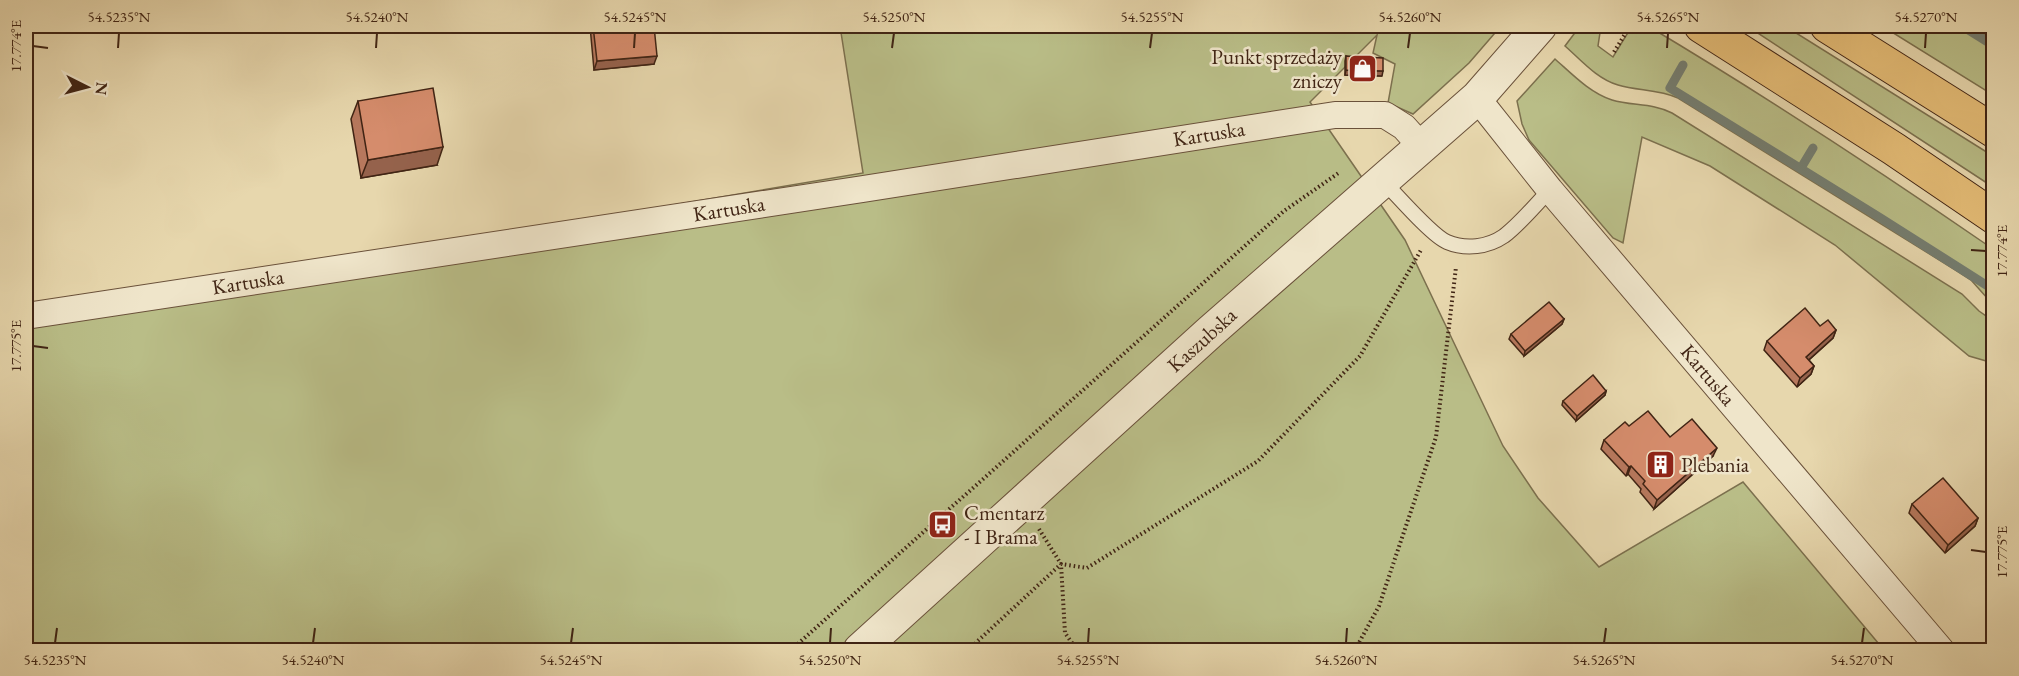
<svg xmlns="http://www.w3.org/2000/svg" width="2019" height="676" font-family="'EB Garamond',serif">
  <style>
    .green { fill: #b9bd87; stroke: #7c704e; stroke-width: 1.5 }
    .lines { fill: none; stroke-linecap: round; stroke-linejoin: round }
    .stream { stroke: #747d70; stroke-width: 9 }
    .service-casing { stroke: #6a513a; stroke-width: 16 }
    .minor-casing { stroke: #6a513a; stroke-width: 28 }
    .tertiary-casing { stroke: #6a513a; stroke-width: 35 }
    .motorway-casing { stroke: #402414; stroke-width: 35 }
    .path { stroke: #402414; stroke-width: 4; stroke-dasharray: 1.5 3; stroke-linecap: butt }
    .service { stroke: #efe5ca; stroke-width: 14 }
    .minor { stroke: #efe5ca; stroke-width: 26 }
    .tertiary { stroke: #efe5ca; stroke-width: 33 }
    .motorway { stroke: #e4bc76; stroke-width: 33 }
    .wall { fill: #b7785d; stroke: #402414; stroke-width: 1.5 }
    .shaded-wall { fill: #95624c; stroke: #402414; stroke-width: 1.5 }
    .building { fill: #d58c6c; stroke: #402414; stroke-width: 1.5 }
    .ticks { fill: none; stroke: #402414; stroke-width: 2 }
    .labels { text-anchor: middle; stroke-width: 5; stroke-linejoin: round; paint-order: stroke }
    .poi-label { font-size: 21px; fill: #402414; stroke: #efe5ca; text-anchor: start }
    .street-label { font-size: 21px; fill: #402414; stroke: #efe5ca }
    .neatline { fill: none; stroke: #402414; stroke-width: 2 }
    .ticks-label { font-size: 15px; text-anchor: middle; fill: #402414 }
  </style>
  <rect width="100%" height="100%" fill="#e7d7ad"/>
  <filter id="stains"><feTurbulence type="fractalNoise" baseFrequency=".00333" numOctaves="4"/><feColorMatrix values="0 0 0 0 .2 0 0 0 0 .09 0 0 0 0 .02 0 0 0 .5 -.17"/></filter>
  <radialGradient id="worn" r=".72"><stop offset=".6" stop-color="#630" stop-opacity="0"/><stop offset="1" stop-color="#630" stop-opacity=".3"/></radialGradient>
  <path class="green" d="M840 26H1501L1469 63 1413 114 1388 103 1395 64 1373 53 1377 35 1310 102 1405 240 1503 446 1538 498 1599 567 1743 482 1884 650H26V314L863 173Z
    M1580 26H1601L1598 46 1613 57 1632 26H1648C1765 96 1880 171 1993 249V303L1988 299 1971 280 1957 271 1678 98C1658 89 1638 91 1618 85 1597 79 1581 60 1565 46Z
    M1747 26H1785L1993 156V187Z
    M1882 26H1970L1993 40V95Z
    M1555 59C1572 74 1590 93 1612 100 1632 106 1653 103 1672 113L1962 294 1979 311 1993 321V363L1969 356 1835 245 1710 166 1642 137 1623 243 1613 238 1529 140 1522 124 1517 101Z"/>
  <g class="lines">
    <path class="stream" d="M1962 26 1994 46
      M1683 65 1670 88 1879 217 1994 290
      M1801 168 1813 148"/>
    <defs>
      <path id="service" d="M1383 181C1397 195 1432 236 1447 242 1466 250 1488 247 1504 236 1520 224 1536 204 1550 190"/>
      <path id="minor" d="M1477 98 1550 190 1941 650
        M26 316 863 189 1335 115H1385L1404 127 1421 146"/>
      <path id="tertiary" d="M860 650 1210 332 1477 98 1540 26"/>
      <path id="motorway" d="M1701 26 1894 149 1994 217
        M1827 26 1994 131"/>
    </defs>
    <use href="#service" class="service-casing"/>
    <use href="#minor" class="minor-casing"/>
    <use href="#tertiary" class="tertiary-casing"/>
    <use href="#motorway" class="motorway-casing"/>
    <path class="path" d="M1614 52 1630 26
      M1039 529 1061 564 1065 633 1077 650
      M791 650 1284 211 1340 172
      M968 650 1061 564 1087 568 1258 461 1360 356 1421 250
      M1355 650 1379 606 1436 437 1456 267"/>
    <use href="#service" class="service"/>
    <use href="#minor" class="minor"/>
    <use href="#tertiary" class="tertiary"/>
    <use href="#motorway" class="motorway"/>
  </g>
  <path class="wall" d="M590 26H654V64L594 70Z
    M1346 56 1382 76 1345 75V61Z
    M358 101 437 165 361 178 351 119Z
    M1564 319 1562 324 1524 356 1509 339 1511 334Z
    M1820 326 1836 330 1833 338 1809 360 1814 366 1811 374 1797 387 1764 350 1767 341Z
    M1606 391 1605 395 1576 421 1562 405 1563 401Z
    M1670 437 1713 456 1654 509 1640 492 1641 489 1628 474 1626 476 1601 449 1604 440Z
    M1912 504 1978 518 1975 526 1945 553 1909 513Z"/>
  <path class="shaded-wall" d="M657 56 654 64 594 70 597 61Z
    M1346 70 1383 71 1382 76 1345 75Z
    M443 147 437 165 361 178 368 160Z
    M1564 319 1562 324 1524 356 1525 351Z
    M1836 330 1833 338 1803 365 1806 357Z
    M1814 366 1811 374 1797 387 1800 378Z
    M1606 391 1605 395 1576 421 1577 416Z
    M1717 448 1713 456 1654 509 1657 500Z
    M1631 466 1628 474 1626 476 1629 467Z
    M1978 518 1975 526 1945 553 1948 545Z"/>
  <path class="building" d="M593 26H654L657 56 597 61Z
    M1346 56 1383 58V71L1346 70Z
    M433 88 443 147 368 160 358 101Z
    M1549 302 1564 319 1525 351 1511 334Z
    M1805 308 1820 326 1828 320 1836 330 1806 357 1814 366 1800 378 1767 341Z
    M1593 375 1606 391 1577 416 1563 401Z
    M1648 411 1670 437 1692 419 1717 448 1657 500 1643 484 1645 481 1631 466 1629 467 1604 440 1625 422 1629 426Z
    M1943 478 1978 518 1948 545 1912 504Z"/>
  <path class="ticks" d="M33 46 48 48M118 48 119 33M376 48 377 33M634 48 635 33M892 48 894 33M1150 48 1152 33M1408 48 1410 33M1667 48 1668 33M1925 48 1926 33M1971 250 1986 251M33 346 48 348M1971 550 1986 552M55 643 57 628M313 643 315 628M571 643 573 628M830 643 831 628M1088 643 1089 628M1346 643 1347 628M1604 643 1606 628M1862 643 1864 628"/>
  <defs>
    <symbol id="shop-square" viewBox="-11 -11 22 22"><rect x="-9" y="-9" width="18" height="18" rx="4" fill="#8f2418" stroke="#efe5ca"/><path d="M-5-2.5h2.3a2.7 3.5 0 0 1 5.4 0H5L5.5 6h-11ZM-1.5-2.5h3a1.5 2.3 0 0 0-3 0Z" fill="#fff"/></symbol>
    <symbol id="building-square" viewBox="-11 -11 22 22"><rect x="-9" y="-9" width="18" height="18" rx="4" fill="#8f2418" stroke="#efe5ca"/><path d="M-4-6H4V6H1V3H-1V6H-4ZM-2.5-4.3h1.7v1.8h-1.7ZM.8-4.3h1.7v1.8H.8ZM-2.5-1h1.7V.8h-1.7ZM.8-1h1.7V.8H.8Z" fill="#fff"/></symbol>
    <symbol id="bus-square" viewBox="-11 -11 22 22"><rect x="-9" y="-9" width="18" height="18" rx="4" fill="#8f2418" stroke="#efe5ca"/><path d="M-5-6H5V4H4V6H2V4H-2V6H-4V4H-5ZM-3.5-4V0h7V-4ZM-3.5 1.2v1.5H-2V1.2ZM2 1.2v1.5H3.5V1.2Z" fill="#fff"/></symbol>
  </defs>
  <g fill-rule="evenodd">
    <use href="#shop-square" x="1346" y="52" width="33" height="33"/>
    <use href="#building-square" x="1644" y="448" width="33" height="33"/>
    <use href="#bus-square" x="926" y="508" width="33" height="33"/>
  </g>
  <g class="labels">
    <g class="poi-label">
      <text x="1342" y="64" text-anchor="end">Punkt sprzedaży<tspan x="1342" dy="24">zniczy</tspan></text>
      <text x="1681" y="472">Plebania</text>
      <text x="964" y="520">Cmentarz<tspan x="964" dy="24">- I Brama</tspan></text>
    </g>
    <g class="street-label">
      <text transform="translate(1209 134) rotate(-9)" y="7">Kartuska</text>
      <text transform="translate(729 209) rotate(-9)" y="7">Kartuska</text>
      <text transform="translate(248 282) rotate(-9)" y="7">Kartuska</text>
      <text transform="translate(1202 340) rotate(-42)" y="7">Kaszubska</text>
      <text transform="translate(1708 375) rotate(50)" y="7">Kartuska</text>
    </g>
  </g>
  <rect width="2019" height="676" fill="none" stroke="#e7d7ad" stroke-width="66"/>
  <g transform="translate(87 87) rotate(96)" stroke="#efe5ca" stroke-width="4.5" paint-order="stroke">
  <path d="M0-4.5L10 22L0 15L-10 22Z" fill="#402414"/>
  <text y="-9" font-size="16" font-weight="bold" text-anchor="middle" fill="#402414">N</text>
  </g>
  <rect x="33" y="33" width="1953" height="610" class="neatline"/>
  <g class="ticks-label">
    <text x="119" y="22">54.5235°N</text>
    <text x="377" y="22">54.5240°N</text>
    <text x="635" y="22">54.5245°N</text>
    <text x="894" y="22">54.5250°N</text>
    <text x="1152" y="22">54.5255°N</text>
    <text x="1410" y="22">54.5260°N</text>
    <text x="1668" y="22">54.5265°N</text>
    <text x="1926" y="22">54.5270°N</text>
    <text transform="translate(16 46) rotate(-90)" y="5">17.774°E</text>
    <text transform="translate(2002 251) rotate(-90)" y="5">17.774°E</text>
    <text transform="translate(16 346) rotate(-90)" y="5">17.775°E</text>
    <text transform="translate(2002 552) rotate(-90)" y="5">17.775°E</text>
    <text x="55" y="665">54.5235°N</text>
    <text x="313" y="665">54.5240°N</text>
    <text x="571" y="665">54.5245°N</text>
    <text x="830" y="665">54.5250°N</text>
    <text x="1088" y="665">54.5255°N</text>
    <text x="1346" y="665">54.5260°N</text>
    <text x="1604" y="665">54.5265°N</text>
    <text x="1862" y="665">54.5270°N</text>
  </g>
  <rect width="100%" height="100%" filter="url(#stains)"/>
  <rect width="100%" height="100%" fill="url(#worn)"/>
</svg>
